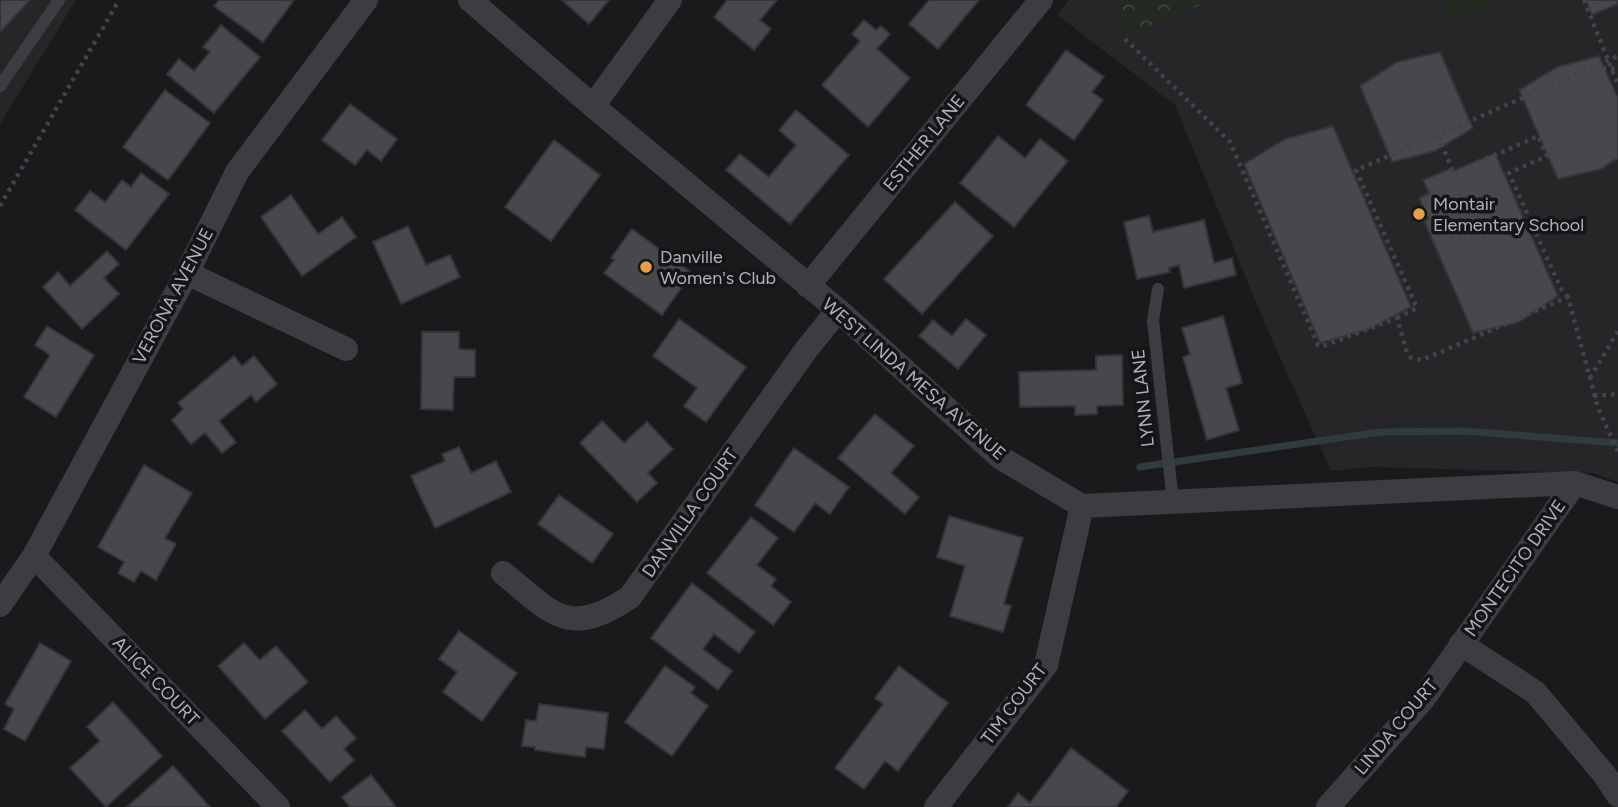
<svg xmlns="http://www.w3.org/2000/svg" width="1618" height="807" font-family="Figtree,sans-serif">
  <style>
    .built { fill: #262629 }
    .green { fill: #222a22 }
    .park { fill: url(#park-crowns) }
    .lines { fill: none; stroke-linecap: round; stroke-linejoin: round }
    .stream { stroke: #303b40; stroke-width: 7 }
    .building { fill: #47484c; stroke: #343538; stroke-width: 2 }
    .path { stroke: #414448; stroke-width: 4.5; stroke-dasharray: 3.5 5; stroke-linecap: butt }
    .service { stroke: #3b3d41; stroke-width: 12 }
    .minor { stroke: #3b3d41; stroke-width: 24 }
    .poi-dot { fill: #e79f47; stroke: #151517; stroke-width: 2.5 }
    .labels { text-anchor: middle; stroke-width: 7; stroke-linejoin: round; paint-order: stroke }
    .street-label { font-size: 18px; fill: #adb3bb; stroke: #151517 }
    .poi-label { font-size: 18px; fill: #adb3bb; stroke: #151517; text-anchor: start }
  </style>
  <defs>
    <pattern id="park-crowns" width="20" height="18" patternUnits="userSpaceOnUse" patternTransform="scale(1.75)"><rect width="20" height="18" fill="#222a22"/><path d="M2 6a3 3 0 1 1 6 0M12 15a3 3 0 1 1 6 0" fill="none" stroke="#3f4640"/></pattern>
  </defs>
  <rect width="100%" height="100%" fill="#1a1a1c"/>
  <path class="built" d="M0 0H76L0 124Z
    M1069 0H1618V482L1593 473 1370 467 1331 471 1265 324 1175 105 1057 15Z"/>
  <path class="green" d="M1443 0H1501L1452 21Z"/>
  <path class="park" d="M1115 0H1212L1127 35Z"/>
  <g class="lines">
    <path class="stream" d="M1140 467 1380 432 1464 431 1618 443"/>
  </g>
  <path class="building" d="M0 0H30L0 32Z
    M219 0H294L263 42 214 6Z
    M562 0H609L589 24Z
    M727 0H777L760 20 771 29 754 50 714 17Z
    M929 0H979L938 49 909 24Z
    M1586 0H1618V4L1592 15Z
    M864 20 876 30 881 26 890 34 877 49 910 78 868 127 822 85 860 41 852 34Z
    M221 25 260 57 214 113 167 74 179 59 194 71 210 52 203 47Z
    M1066 50 1104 77 1092 92 1103 100 1074 140 1026 105Z
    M1440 52 1473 128 1435 151 1392 162 1360 86 1397 62Z
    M1599 56 1618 98V158L1601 169 1558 179 1519 90 1557 67Z
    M165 90 210 123 168 180 123 147Z
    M350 104 397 139 381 161 367 150 355 165 322 140Z
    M796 110 849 155 790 224 726 170 740 154 769 177 796 145 779 130Z
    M1333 126 1411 307 1369 329 1320 343 1244 164 1285 139Z
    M998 136 1025 158 1040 139 1068 161 1014 227 960 183Z
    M554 140 600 175 551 241 505 207Z
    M1495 153 1558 296 1519 322 1473 333 1424 221 1428 219 1419 198 1429 193 1423 180 1452 168 1453 171Z
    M141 173 169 194 126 250 75 210 90 191 105 202 122 180 131 187Z
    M291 195 318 234 342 217 356 237 302 276 261 217Z
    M955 202 993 236 922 314 884 279Z
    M1149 216 1153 232 1204 220 1214 263 1232 258 1236 275 1184 288 1179 265 1169 268 1170 272 1137 279 1124 222Z
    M408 226 426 265 450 255 460 277 401 304 373 242Z
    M632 229 692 273 662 315 604 273 614 260 611 258Z
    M107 251 119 264 104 278 119 294 82 329 43 287 58 272 70 286Z
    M1223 316 1242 383 1226 388 1239 430 1207 440 1183 357 1190 354 1182 328Z
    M679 319 746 367 706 422 684 406 697 388 653 356Z
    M966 319 986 335 958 369 919 336 933 320 952 336Z
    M47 326 94 355 56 417 24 397 50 355 35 345Z
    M422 332H459V349L475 350V377H454L453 410 421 409Z
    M1122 355 1123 405 1097 406V414L1075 415V406L1020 407 1019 372 1096 370V356Z
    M234 356 242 366 254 356 277 384 256 402 251 395 219 421 236 442 222 453 205 433 191 444 172 420 183 409 178 403Z
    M875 414 914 446 891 473 919 497 905 514 838 458Z
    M602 421 624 443 647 422 673 449 648 473 657 483 637 502 580 443Z
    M459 447 471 473 496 461 511 492 435 528 411 476 445 461 442 454Z
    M794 448 849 487 830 514 815 503 794 532 755 505Z
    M144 465 192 493 165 538 176 544 156 580 141 571 134 582 118 573 124 562 98 547Z
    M559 495 613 534 592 563 538 524Z
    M949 516 1023 538 1004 604 1011 606 1003 632 950 616 965 566 937 557Z
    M751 517 778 538 757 565 776 579 771 586 791 602 773 625 707 573Z
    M692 583 755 632 739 653 714 634 703 649 732 671 718 690 651 638Z
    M459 631 517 673 482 721 443 692 457 672 439 659Z
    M40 643 71 661 25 741 4 729 14 709 5 704Z
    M244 643 260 660 276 646 308 682 265 719 218 666Z
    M665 666 695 687 691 693 708 706 672 756 625 722Z
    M899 666 948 703 898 771 885 761 864 789 835 768 883 704 875 698Z
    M113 702 162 756 106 807 70 768 100 741 87 727Z
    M539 704 608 713 604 749 586 747 585 757 535 750V747L522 746 526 720 536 721Z
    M305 710 322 729 336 716 356 738 344 749 354 760 330 782 282 731Z
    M1071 748 1128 791 1116 807H1008L1018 793 1030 803Z
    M173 766 210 807H127Z
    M371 775 396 807H350L342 797Z"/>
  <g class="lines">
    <path class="path" d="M1584 0 1618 85
      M1125 39 1230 142 1318 345 1323 346 1397 318 1407 353 1410 357 1422 360 1568 297 1598 408 1618 452
      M1594 68 1618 69
      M0 206 119 0
      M1568 297 1561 289 1509 173 1547 156 1538 136 1454 174 1438 135 1618 56
      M1397 318 1417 308 1356 170 1438 135
      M1590 378 1618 331
      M1594 396 1618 394"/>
    <path class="service" d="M0 86 59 0
      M1158 289 1153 321 1173 502"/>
    <path class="minor" d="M470 0 593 106 838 310 1001 458 1082 506 1575 483 1618 497
      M593 106 670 0
      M187 273 346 349
      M808 286 1041 0
      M34 556 278 807
      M503 573C552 613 568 639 630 597L806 350 838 310
      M0 605 34 556 187 273 237 172 366 0
      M1461 644 1535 692 1604 774 1618 795
      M936 807 1046 665 1082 506
      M1328 807 1424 698 1575 483"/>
  </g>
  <g class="poi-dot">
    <circle cx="1419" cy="214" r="7"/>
    <circle cx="646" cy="267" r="7"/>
  </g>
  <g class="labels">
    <g class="street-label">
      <text transform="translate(924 143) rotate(-51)" y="6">ESTHER LANE</text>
      <text transform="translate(173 296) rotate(-62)" y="6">VERONA AVENUE</text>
      <text transform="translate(914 379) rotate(41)" y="6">WEST LINDA MESA AVENUE</text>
      <text transform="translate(1143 398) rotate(-96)" y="6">LYNN LANE</text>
      <text transform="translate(690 513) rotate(-55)" y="6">DANVILLA COURT</text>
      <text transform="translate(1515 568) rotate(-55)" y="6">MONTECITO DRIVE</text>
      <text transform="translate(156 681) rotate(46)" y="6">ALICE COURT</text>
      <text transform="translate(1014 704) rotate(-53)" y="6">TIM COURT</text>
      <text transform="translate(1396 727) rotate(-50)" y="6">LINDA COURT</text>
    </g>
    <g class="poi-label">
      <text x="1433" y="210">Montair<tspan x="1433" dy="21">Elementary School</tspan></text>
      <text x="660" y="263">Danville<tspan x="660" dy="21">Women's Club</tspan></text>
    </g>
  </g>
</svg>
